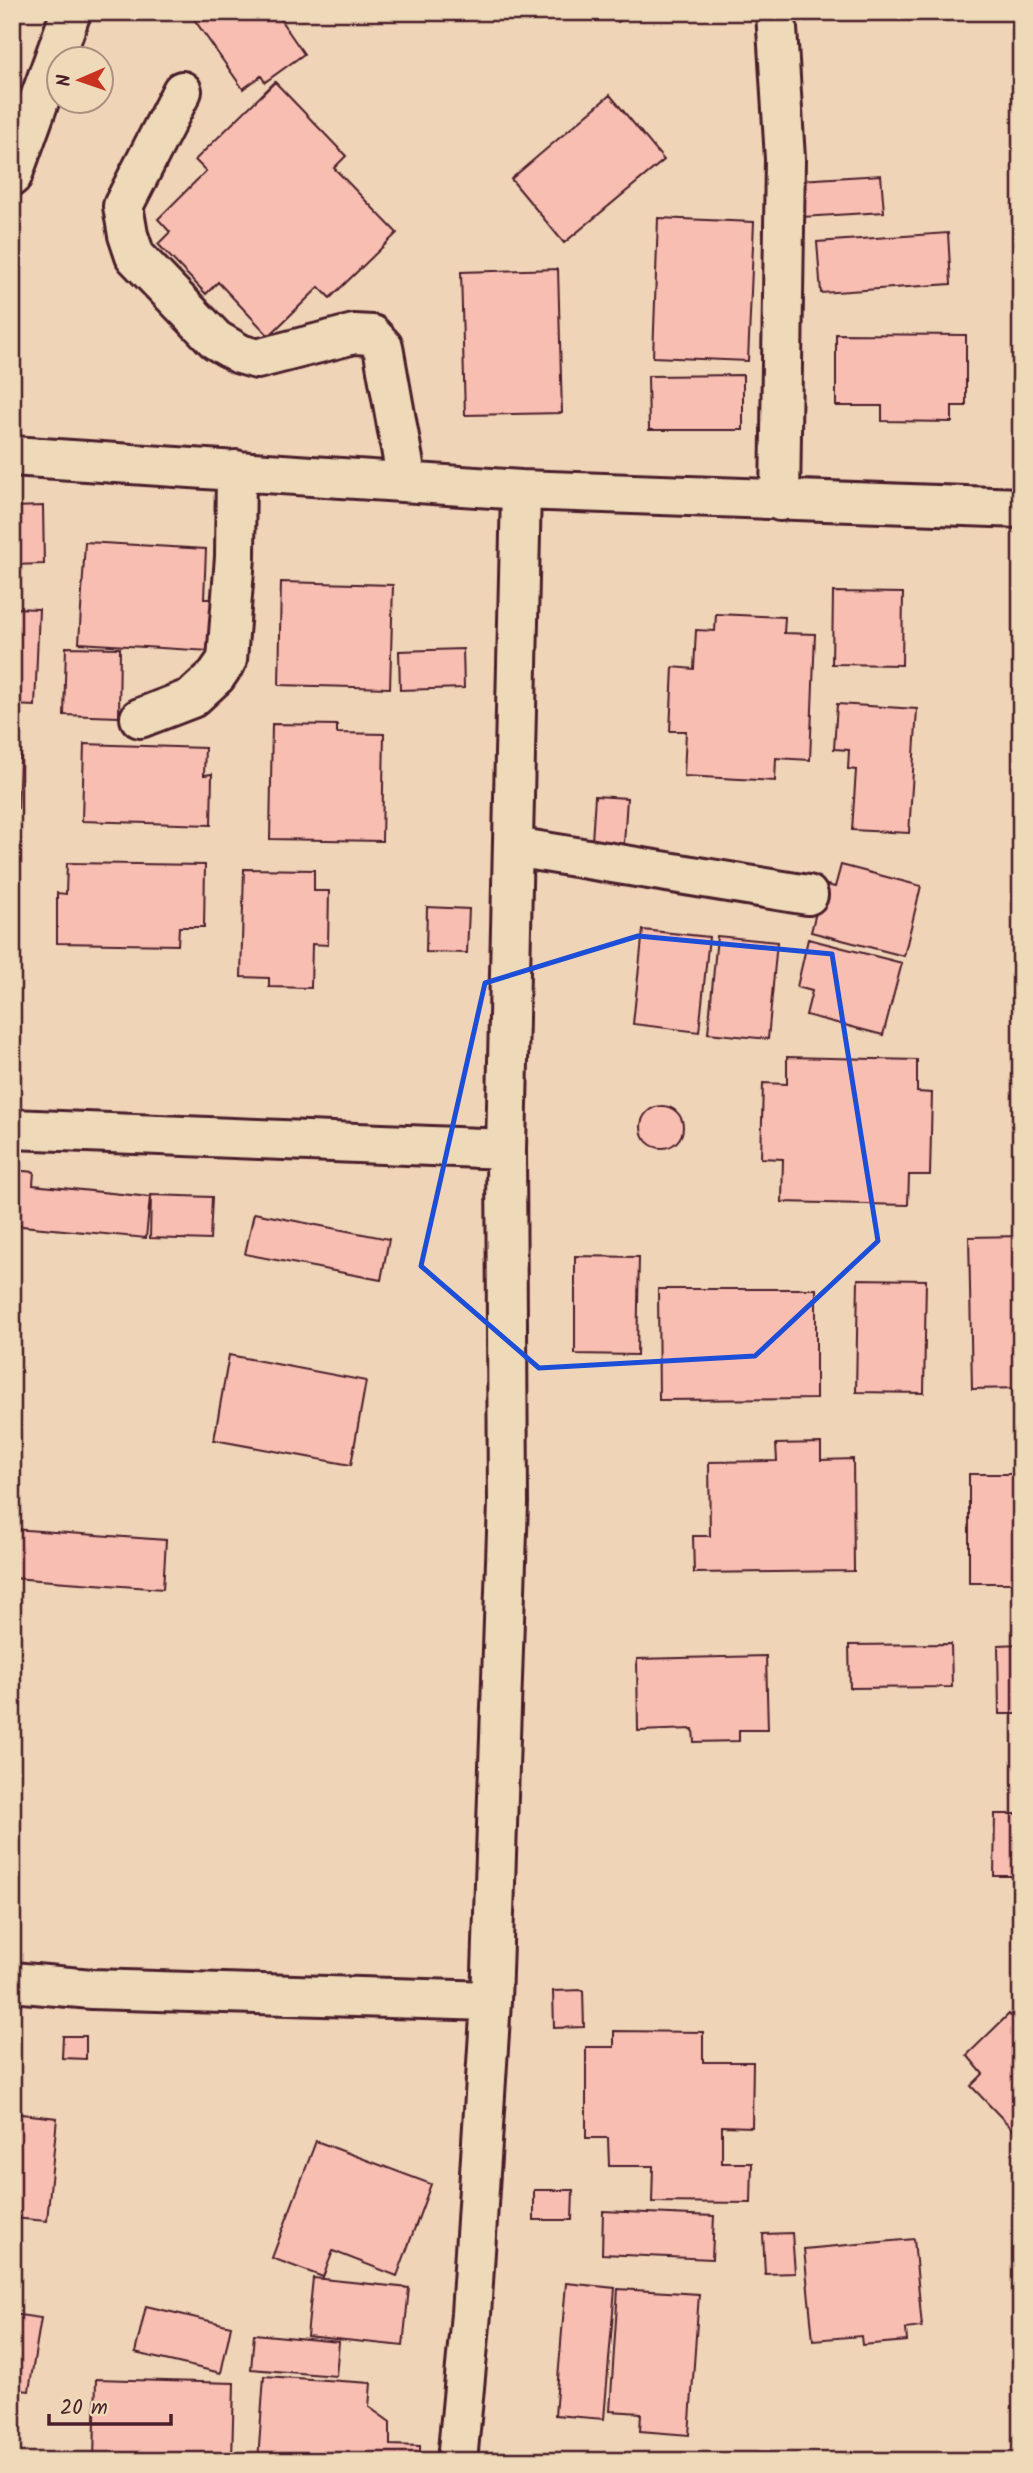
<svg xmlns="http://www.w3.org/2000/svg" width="1033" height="2473" font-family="Kalam,sans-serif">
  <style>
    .building { fill: #f8beb1; stroke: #4a1f2b; stroke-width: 2 }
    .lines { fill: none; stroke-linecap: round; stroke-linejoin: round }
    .minor-casing { stroke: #4a1f2b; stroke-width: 44 }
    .minor { stroke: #eedab8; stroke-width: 38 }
    .marked { fill: none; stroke: #1d4ed8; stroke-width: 5; stroke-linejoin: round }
  </style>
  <rect width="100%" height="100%" fill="#f0d4b7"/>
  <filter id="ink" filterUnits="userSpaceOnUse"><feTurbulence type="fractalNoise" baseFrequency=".0143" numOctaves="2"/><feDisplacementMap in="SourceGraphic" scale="14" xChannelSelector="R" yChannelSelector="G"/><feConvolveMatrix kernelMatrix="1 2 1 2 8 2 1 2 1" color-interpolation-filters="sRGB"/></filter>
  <g filter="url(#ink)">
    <path class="building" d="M189 12H275L304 54 265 82 261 76 243 89Z
      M613 12H637L618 22Z
      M275 82 346 156 334 168 397 233 330 298 319 287 269 336 218 282 206 294 158 244 170 232 158 219 206 171 195 160Z
      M610 95 664 160 564 243 511 179Z
      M881 175 884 212 802 217 800 180Z
      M658 218 754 222 748 361 653 357Z
      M948 233 951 284 821 293 817 242Z
      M558 269 562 413 465 415 461 272Z
      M836 334 966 335V406H952V422L882 421V406H836Z
      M743 375V430H649L648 376Z
      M43 506 44 564 12 565V507Z
      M85 542 206 549 204 599H213L210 651 79 643Z
      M281 582 393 585 390 688 279 685Z
      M833 592 903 593 902 665 832 664Z
      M12 608 39 609 35 706 12 705Z
      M716 614 785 617 784 633 815 634 810 760 776 758 775 781 684 776 686 731H670L673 667 694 669 696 630 715 631Z
      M66 647 120 648 119 717 64 715Z
      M463 649 464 688 400 690 399 651Z
      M837 704 917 709 909 833 852 830 856 770 848 769 849 750 834 749Z
      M272 724 337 725V733L384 734 382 841 270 839Z
      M12 739H21L18 808H12Z
      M84 744 205 748 204 775 212 774 211 825 82 821Z
      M595 796 627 798 624 844 592 841Z
      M67 863 205 865 204 927H179L178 945 57 943V893L66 894Z
      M841 865 921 886 904 956 811 932 823 884 835 887Z
      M244 869 314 870V891H329L328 945 312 944 311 988 269 987V978L241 977Z
      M427 907 469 909 467 953 426 952Z
      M643 930 709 937 699 1032 633 1024Z
      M717 936 777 942 768 1039 708 1033Z
      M808 939 902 963 883 1035 806 1015 812 991 797 987Z
      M787 1057 917 1060V1092L932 1093 930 1175H909L908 1205 782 1202 783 1159 761 1158 763 1083 787 1084Z
      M641 1127a21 21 0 1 1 42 0a21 21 0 1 1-42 0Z
      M12 1170 34 1172 33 1185 150 1197 146 1238 12 1225Z
      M151 1195 212 1197 210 1240 150 1238Z
      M254 1213 389 1239 381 1280 245 1254Z
      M1021 1236V1388L972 1389 969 1237Z
      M575 1256 639 1257 637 1355 575 1354Z
      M858 1279 926 1280 924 1393 856 1392Z
      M658 1289H816V1399L659 1400Z
      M229 1355 366 1381 351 1465 214 1440Z
      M821 1443V1460L853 1459 854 1571 694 1573 693 1536H710L709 1462 777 1461 776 1444Z
      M969 1474H1021V1583H969Z
      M12 1529 166 1540 163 1589 12 1578Z
      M951 1644 952 1687 850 1688 849 1645Z
      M1021 1644V1714H999L998 1645Z
      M766 1656 768 1730H739V1741L694 1742 693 1729 638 1731 637 1659Z
      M995 1814H1021V1876H994Z
      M583 1990 584 2027 554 2028 553 1991Z
      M1009 2014 1021 2026V2138L971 2086 983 2074 967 2055Z
      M614 2031 703 2032V2062H753L752 2127 722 2126V2163H752L751 2203 652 2202 653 2166H609L608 2138H586V2047H614Z
      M63 2036H86V2059L62 2058Z
      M12 2113 57 2118 47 2221 12 2218Z
      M316 2141 431 2184 397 2276 333 2251 323 2277 272 2258Z
      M534 2190H573L572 2220H534Z
      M603 2211 714 2216 712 2259 602 2254Z
      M792 2233 795 2273 765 2274 763 2234Z
      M914 2239 922 2327 906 2329 907 2341 862 2345 861 2336 813 2340 804 2249Z
      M313 2278 409 2288 403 2346 307 2336Z
      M566 2283 615 2288 604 2419 555 2415Z
      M618 2289 699 2294 689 2435 640 2431 641 2413 610 2411Z
      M146 2306 231 2326 221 2373 135 2353Z
      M12 2314 41 2318 29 2391 12 2389Z
      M254 2334 339 2342 336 2376 251 2369Z
      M264 2376 371 2383 369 2407 390 2422V2445L420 2446V2461H258Z
      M96 2379 234 2383 232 2461H94Z"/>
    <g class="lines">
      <defs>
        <path id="minor" d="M776 12 785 159 780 501
          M182 91 123 206 128 235 135 256 216 340 240 354 257 359 354 334 372 335 383 347 407 482
          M12 176 71 12
          M12 456 521 490 1021 508
          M140 718 192 698 216 676 227 660 235 557 236 470
          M514 847 808 895
          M12 1129 506 1149
          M12 1982 92 1989 491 2001
          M457 2461 471 2314 491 2001 508 1503 506 1149 521 490"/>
      </defs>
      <use href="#minor" class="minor-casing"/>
      <use href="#minor" class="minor"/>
    </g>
  </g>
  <path class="marked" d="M638 936 832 954 878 1241 755 1356 539 1368 421 1266 485 983Z"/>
  <rect width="1033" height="2473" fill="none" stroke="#eedab8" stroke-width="42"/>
  <rect x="21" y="21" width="991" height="2431" fill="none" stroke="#4a1f2b" stroke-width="2.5" filter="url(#ink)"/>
  <g transform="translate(80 80) rotate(268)"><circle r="33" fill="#eedab8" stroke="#ac8f80" stroke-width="2"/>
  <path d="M0-5L12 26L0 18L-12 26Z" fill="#c8321e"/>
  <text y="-10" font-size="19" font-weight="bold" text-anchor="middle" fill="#4a1f2b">N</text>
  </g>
  <path d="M49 2414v10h122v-10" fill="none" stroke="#4a1f2b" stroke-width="3.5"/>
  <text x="60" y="2414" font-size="21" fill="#4a1f2b" stroke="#eedab8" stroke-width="5" paint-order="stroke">20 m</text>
</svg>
